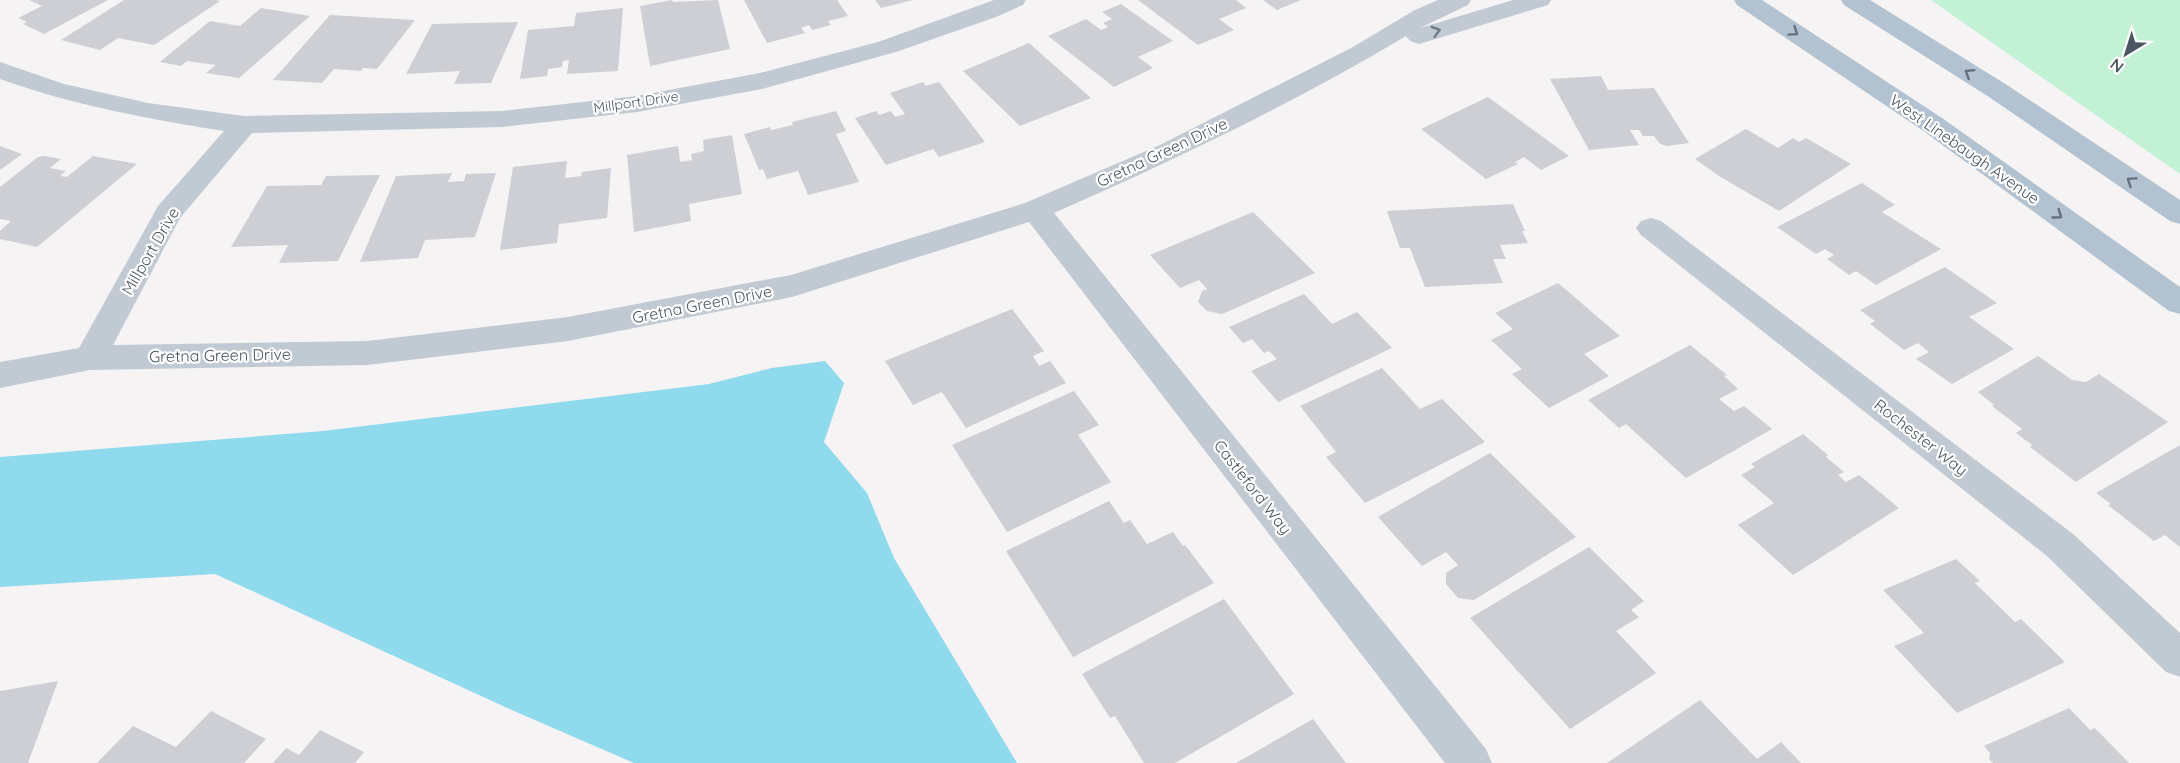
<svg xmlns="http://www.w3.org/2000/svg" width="2180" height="763" font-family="Quicksand,sans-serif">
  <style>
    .green { fill: #c3f1d5 }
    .water { fill: #90daee }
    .building { fill: #cdcfd5 }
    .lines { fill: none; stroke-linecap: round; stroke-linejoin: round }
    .minor { fill: #c1cad2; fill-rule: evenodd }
    .major { fill: #b3c2d1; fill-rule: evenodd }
    .oneway { stroke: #6e7983 }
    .oneway2 { stroke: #64717d }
    .labels { text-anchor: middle; stroke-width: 4.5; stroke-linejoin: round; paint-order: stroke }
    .far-street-label { font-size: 14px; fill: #4a5661; stroke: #fff }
    .street-label { font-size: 16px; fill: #4a5661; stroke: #fff }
  </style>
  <rect width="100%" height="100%" fill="#f5f3f3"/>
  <path class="green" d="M1931 0H2180V174Z"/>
  <path class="water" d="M825 361 844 383 824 442 867 493 894 558 1017 763H634L514 711 215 574 0 587V457L323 431 709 384 772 368Z"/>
  <path class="building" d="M29 0H108L44 34 23 24 27 22 18 18 42 6Z
    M124 0H216L220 1 154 45 118 38 100 50 61 40Z
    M672 0 673 2 718 0 730 49 650 66 640 6Z
    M744 0H837L848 16 828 21 831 25 812 30 809 25 801 28 805 33 767 43Z
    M875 0H913L881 8Z
    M1138 0H1236L1246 8 1219 19 1234 30 1198 45Z
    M1263 0H1301L1277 10Z
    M1121 4 1173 41 1138 57 1153 68 1114 87 1048 36 1086 19 1101 30 1108 27 1103 23 1112 19 1102 12Z
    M261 8 310 16 239 78 206 73 216 65 187 61 181 66 160 62 210 21 240 26Z
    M623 8 618 71 567 74 569 60 563 61 562 67 548 69 547 76 520 79 528 30 574 26 576 13Z
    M330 15 415 20 377 69 363 68 361 71 334 69 322 83 273 80Z
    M518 22 491 83 454 84 460 71 406 74 432 24Z
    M1029 43 1091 98 1020 126 963 71Z
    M1601 76 1608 90 1654 88 1689 143 1667 146 1660 144 1654 136H1643L1639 130H1630L1639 145 1589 150 1550 79Z
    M923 82 926 86 939 82 985 142 939 157 933 149 886 165 855 118 876 111 879 115 891 111 895 117 905 114 890 93Z
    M1488 97 1569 156 1541 170 1524 157 1515 162 1518 164 1486 179 1421 129Z
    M836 111 846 131 836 134 859 182 808 195 798 171 767 179 763 169 759 170 744 134 770 127 771 130 793 125 792 122Z
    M1746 129 1778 148 1793 138 1799 142 1806 138 1851 164 1779 211 1719 176 1695 159Z
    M732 135 742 194 689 204 691 221 634 232 627 155 678 146 680 162 692 160 691 154 704 151 703 140Z
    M0 146 22 154 0 170Z
    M45 156 61 159 50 168 66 171 60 176 67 177 93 156 137 164 37 247 0 239V231L11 221 0 219V187L38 157Z
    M567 161 565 178 581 176 582 172 611 168 607 218 559 224 557 243 500 250 513 167Z
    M452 173 448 182 464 181 466 174 496 173 475 237 425 240 418 258 360 262 396 176Z
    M380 175 338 261 279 263 288 245 231 247 267 186 321 185 326 176Z
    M1862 183 1895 205 1882 212 1941 249 1876 285 1856 271 1849 275 1827 259 1834 255 1825 249 1816 254 1777 227Z
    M1513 204 1525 231H1522L1528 243 1500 245 1506 259H1493L1503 283 1425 287 1410 248H1400L1387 211Z
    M1253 212 1315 273 1222 314 1207 311 1198 302 1202 291 1207 289 1199 280 1180 288 1150 255Z
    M1945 267 1997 303 1969 317 2014 349 1952 384 1916 359 1929 352 1918 343 1904 350 1870 324 1875 321 1860 310Z
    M1558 283 1620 336 1584 354 1609 376 1549 408 1512 374 1522 369 1491 340 1513 329 1495 313Z
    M1304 294 1332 324 1357 312 1392 348 1278 402 1251 371 1277 359 1269 351 1264 353 1252 339 1243 343 1229 327Z
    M1012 309 1044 351 1033 356 1039 366 1050 361 1066 383 966 428 942 392 913 405 885 361Z
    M1690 345 1727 375 1724 376 1738 389 1719 399 1734 411 1744 406 1772 429 1686 478 1626 424 1619 428 1588 400Z
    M2038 356 2072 380 2086 382 2099 374 2168 422 2076 482 2030 447 2032 445 2016 433 2022 429 1992 406 1994 405 1978 392Z
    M1382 368 1420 409 1442 399 1485 442 1365 503 1326 457 1336 452 1300 406Z
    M1074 391 1099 425 1078 435 1111 482 1007 532 952 445Z
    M1803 434 1828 455 1826 457 1844 472 1838 475 1846 482 1859 475 1899 508 1793 575 1738 525 1774 503 1741 475 1755 467 1751 464Z
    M2180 445V547L2165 535 2154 541 2108 505 2111 504 2096 493Z
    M1490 453 1576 537 1474 600 1458 598 1446 584V573L1458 565 1446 552 1422 566 1378 517Z
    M1109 501 1124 523 1130 520 1147 544 1173 532 1183 546 1185 545 1214 583 1073 657 1006 551Z
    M1589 547 1644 601 1631 610 1639 617 1616 631 1656 673 1570 729 1470 618Z
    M1956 559 1980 581 1975 583 2015 622 2021 619 2065 662 1957 713 1894 646 1924 633 1883 590Z
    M1224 599 1294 694 1175 763H1144L1115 716 1110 718 1082 674Z
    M58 681 28 763H0V691Z
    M1700 700 1757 759 1781 742 1801 763H1607Z
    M2069 708 2090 730 2095 728 2129 763H1993L1989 759 1990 753 1984 746Z
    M211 711 266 739 244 763H97L133 726 176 747Z
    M1313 719 1346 763H1236Z
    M320 730 364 752 355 763H273L286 748 299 755Z"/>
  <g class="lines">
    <path class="minor" d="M994 0H1026L1023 5 996 17 896 52 762 89 637 112 502 127 252 133 180 218 113 345 367 341 568 317 791 275 1025 203 1160 145 1351 48 1415 10 1438 0H1471L1468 5 1420 28 1513 0H1551L1548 5 1419 44 1410 41 1406 36C1293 104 1174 160 1054 213L1486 749 1492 763H1445L1029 222 792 297 568 341 367 365 90 370 0 388V362L79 348 158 206 224 131C148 119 73 105 0 79V62L64 84 148 103 244 116 502 111 637 96 760 73 878 42Z
      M1651 218 1661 221 2073 534 2180 633V677L2166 672 2047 556 1641 235 1636 228 1641 221Z"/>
    <path class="major" d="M1734 0H1762L1942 118 2180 287V314L2169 311 1922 130 1737 5Z
      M1841 0H1870L2007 85 2180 200V224L2170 221 1989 97 1844 5Z"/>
  </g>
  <defs><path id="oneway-chevron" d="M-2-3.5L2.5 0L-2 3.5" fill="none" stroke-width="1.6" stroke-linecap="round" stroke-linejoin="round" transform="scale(1.5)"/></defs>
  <use class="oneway" href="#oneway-chevron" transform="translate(1436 31) rotate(-16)"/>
  <g class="oneway2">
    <use href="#oneway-chevron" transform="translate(1794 32) rotate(34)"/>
    <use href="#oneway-chevron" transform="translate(1969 73) rotate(-148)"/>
    <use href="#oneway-chevron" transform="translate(2131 181) rotate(-146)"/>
    <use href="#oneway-chevron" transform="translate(2058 215) rotate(36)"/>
  </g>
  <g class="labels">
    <g class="far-street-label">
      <text transform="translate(636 102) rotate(-8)" y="5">Millport Drive</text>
    </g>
    <g class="street-label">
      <text transform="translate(1965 149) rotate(35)" y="6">West Linebaugh Avenue</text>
      <text transform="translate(1162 152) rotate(-25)" y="6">Gretna Green Drive</text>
      <text transform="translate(150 251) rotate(-60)" y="6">Millport Drive</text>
      <text transform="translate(702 304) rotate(-11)" y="6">Gretna Green Drive</text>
      <text transform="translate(220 355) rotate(-1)" y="6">Gretna Green Drive</text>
      <text transform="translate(1921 437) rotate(38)" y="6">Rochester Way</text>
      <text transform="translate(1253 487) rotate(52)" y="6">Castleford Way</text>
    </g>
  </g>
  <g transform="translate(2126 54) rotate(218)" stroke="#ffffff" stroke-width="4.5" paint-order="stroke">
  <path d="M0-4.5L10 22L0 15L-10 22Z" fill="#4a5661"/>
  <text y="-9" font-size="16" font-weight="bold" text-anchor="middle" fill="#4a5661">N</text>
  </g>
</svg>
